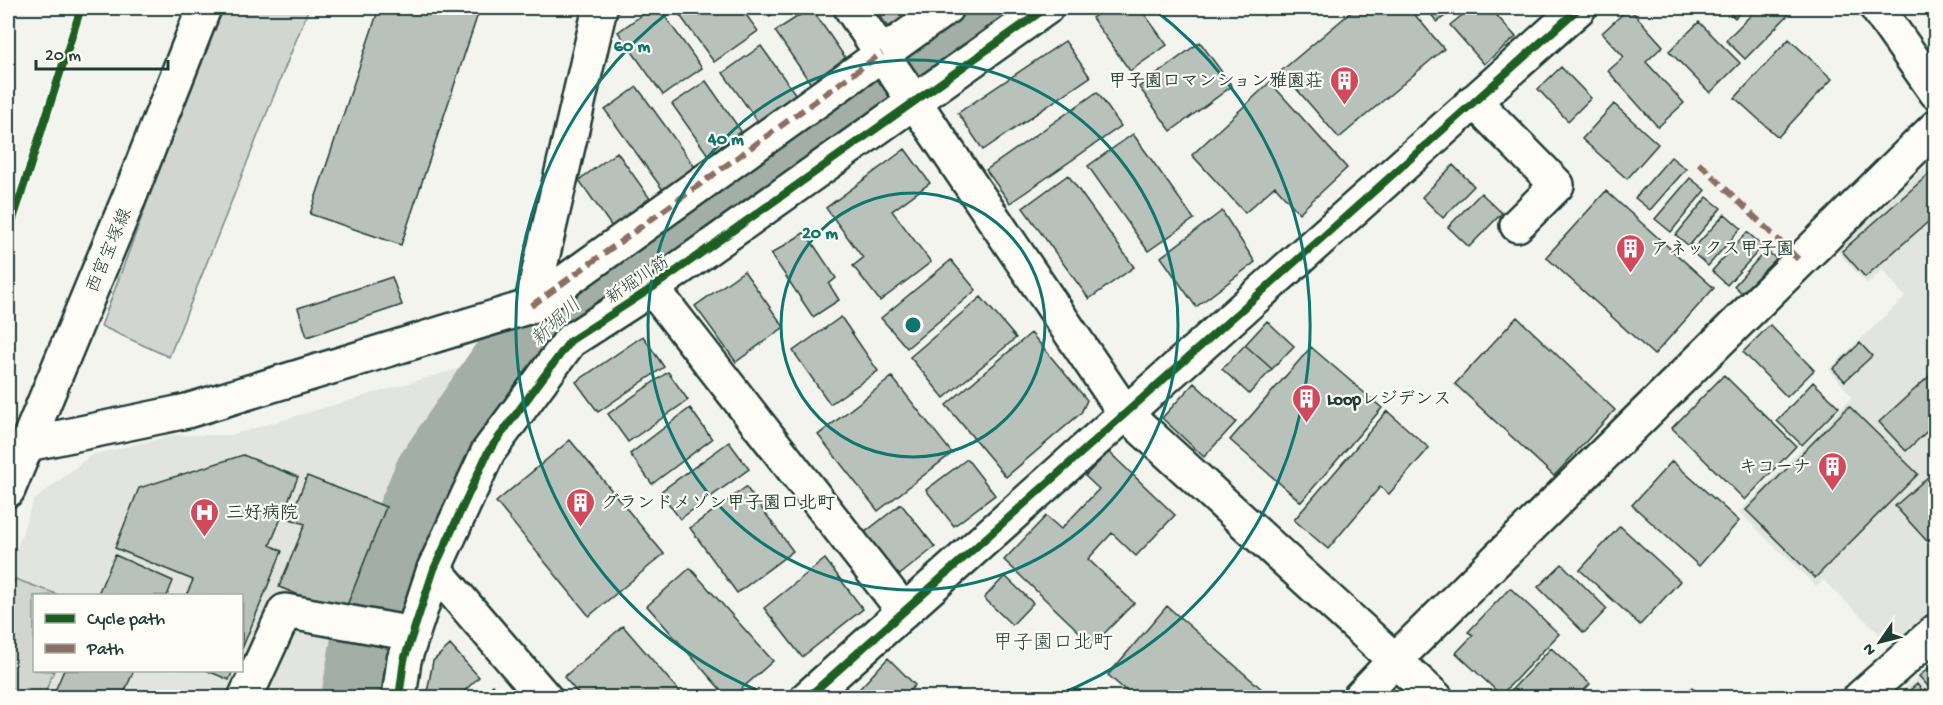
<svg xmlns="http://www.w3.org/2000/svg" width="1943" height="705" font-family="'Gochi Hand','Klee One',sans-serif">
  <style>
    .built { fill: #e2e5df; fill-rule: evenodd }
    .green { fill: #d1d6d1; stroke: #788a82; stroke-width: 1.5 }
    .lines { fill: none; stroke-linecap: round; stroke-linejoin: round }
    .river { stroke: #a3aea7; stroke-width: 80 }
    .building { fill: #b9c1bb; stroke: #1f3d34; stroke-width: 1.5 }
    .minor-casing { stroke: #1f3d34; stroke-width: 38 }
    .major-casing { stroke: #1f3d34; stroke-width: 38 }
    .minor { stroke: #fdfcf7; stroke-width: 33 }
    .major { stroke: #fdfcf7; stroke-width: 33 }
    .quiet { stroke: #8d6e63; stroke-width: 6; stroke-dasharray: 12 6; stroke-linecap: butt }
    .cycleway-casing { stroke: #fdfcf7; stroke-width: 11 }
    .cycleway { stroke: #1b5e20; stroke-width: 8 }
    .ring { fill: none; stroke: #0f766e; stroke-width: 3 }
    .labels { text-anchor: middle; stroke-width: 4.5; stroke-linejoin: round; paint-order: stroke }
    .poi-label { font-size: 18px; font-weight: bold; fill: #1f3d34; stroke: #fdfcf7; text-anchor: start }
    .street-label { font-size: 18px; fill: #1f3d34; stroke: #fdfcf7 }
    .water-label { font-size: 20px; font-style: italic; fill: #475f56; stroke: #fdfcf7 }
    .neighbourhood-label { font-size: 20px; fill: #1f3d34; stroke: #fdfcf7 }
    .centre { fill: #0f766e; stroke: #fdfcf7; stroke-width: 3 }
    .ring-label { font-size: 18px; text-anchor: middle; font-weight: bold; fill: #0f766e; stroke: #fdfcf7; stroke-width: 4.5; stroke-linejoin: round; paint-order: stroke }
  </style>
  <rect width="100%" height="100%" fill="#f4f4ef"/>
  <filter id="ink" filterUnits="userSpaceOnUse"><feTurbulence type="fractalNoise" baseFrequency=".0167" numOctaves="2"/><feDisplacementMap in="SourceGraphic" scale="12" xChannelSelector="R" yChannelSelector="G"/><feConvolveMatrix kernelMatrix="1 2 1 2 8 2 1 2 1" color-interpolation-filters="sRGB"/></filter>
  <g filter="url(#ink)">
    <path class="built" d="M1931 161H1935V607L1890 644 1823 580 1817 587 1739 512 1852 397 1829 369 1905 297 1883 270 1867 284 1837 251Z
      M488 360 421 459 363 604 349 697 8 698V574L33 501 91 455 174 435H231ZM34 596H242V670H34Z
      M1935 662V697H1895Z"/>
    <path class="green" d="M220 8H309L169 357 101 326Z
      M15 579 59 595 34 596V670L54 671 43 697H8V602Z"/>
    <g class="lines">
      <path class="river" d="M361 698 376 612 434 476 507 369 564 307 993 8"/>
    </g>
    <path class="building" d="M379 8H480L401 245 310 214Z
      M652 8H659L702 68 663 95 618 32Z
      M680 8H741L758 31 714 62 676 10Z
      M764 8H781L770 16Z
      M811 8 849 63 813 87 775 31Z
      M875 8H923L890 30Z
      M1106 8H1140L1167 45 1130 71 1092 18Z
      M1258 8H1276L1264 16Z
      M1356 8H1409L1444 49 1339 138 1281 71Z
      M1426 8H1456L1437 22Z
      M1471 8H1490L1516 37 1484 64 1450 25Z
      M1629 8 1663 46 1646 62 1684 103 1658 127 1608 71 1624 57 1602 33Z
      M1724 8H1744L1735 18Z
      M1758 8H1795L1745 59 1726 40Z
      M1699 22 1740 63 1710 93 1669 51Z
      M1789 39 1832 79 1778 137 1735 98Z
      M1065 41 1090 77 983 150 958 113Z
      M1200 42 1232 86 1171 131 1139 87Z
      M761 46 796 95 758 122 723 73Z
      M1561 67 1591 98 1568 121 1538 89Z
      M706 81 741 131 708 155 672 104Z
      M1270 82 1347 168 1299 213 1275 186 1245 213 1192 155Z
      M637 87 695 167 663 190 605 110Z
      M1097 92 1121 126 1010 203 986 170Z
      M1614 104 1658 144 1627 179 1582 139Z
      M1133 134 1194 219 1148 251 1088 166Z
      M905 149 930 183 892 211 931 262 880 301 853 266 863 258 826 208Z
      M617 152 651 200 612 227 579 180Z
      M1671 157 1686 169 1650 210 1635 198Z
      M1453 165 1474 186 1443 218 1422 197Z
      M1929 174 1936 181V215L1865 277 1842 251Z
      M1068 175 1134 267 1089 299 1023 208Z
      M1690 178 1705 190 1671 232 1655 219Z
      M1606 191 1714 288 1654 355 1546 257Z
      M1481 193 1502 213 1469 247 1448 227Z
      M1707 197 1721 208 1689 246 1676 235Z
      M1222 211 1255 262 1196 307 1161 257Z
      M1725 214 1741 228 1708 266 1691 251Z
      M805 232 836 278 829 284 839 300 813 317 771 254Z
      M1747 232 1763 246 1727 285 1712 271Z
      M1766 250 1781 263 1749 299 1734 286Z
      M951 260 976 290 907 348 881 318Z
      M744 271 784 327 736 362 695 306Z
      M392 277 402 305 307 337 298 308Z
      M981 297 1016 338 944 398 910 357Z
      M841 317 878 371 830 404 793 351Z
      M1517 317 1615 410 1554 476 1455 384Z
      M1267 321 1294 346 1272 369 1245 345Z
      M1770 325 1814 370 1787 397 1743 352Z
      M1031 333 1087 400 1081 413 1006 477 946 405Z
      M643 336 664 367 598 412 576 382Z
      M1860 343 1872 356 1845 381 1833 369Z
      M1245 345 1272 369 1249 394 1222 369Z
      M1311 347 1382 408 1301 502 1230 440Z
      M1936 370V423L1906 451 1879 422Z
      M668 372 688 400 628 442 608 414Z
      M1724 375 1796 446 1745 500 1672 428Z
      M892 377 952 453 878 511 818 435Z
      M1813 382 1839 407 1802 445 1777 421Z
      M1194 383 1236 422 1204 457 1162 418Z
      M1849 406 1918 474 1815 578 1746 510Z
      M690 408 712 439 652 484 630 454Z
      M1387 411 1429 448 1389 494 1380 487 1328 549 1294 520Z
      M570 440 664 554 589 616 496 502Z
      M729 442 749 469 680 519 660 492Z
      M1109 452 1175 515 1136 556 1112 533 1088 559 1134 603 1093 645 1004 560 1046 516 1061 529 1099 489 1085 476Z
      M243 455 298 477 270 545 282 551 242 649V596H186L193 580 115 548 139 488Z
      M967 459 995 495 954 526 926 490Z
      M1672 461 1739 521 1699 566 1632 505Z
      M1936 470V551L1895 506Z
      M307 476 386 507 344 613 279 587 305 524 290 519Z
      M746 487 793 551 737 593 690 528Z
      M901 504 935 547 897 577 864 533Z
      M1620 526 1680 581 1640 625 1580 570Z
      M115 555 173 581 167 596H97Z
      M825 559 863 609 802 657 764 608Z
      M1562 564 1607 609 1584 633 1538 587Z
      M690 568 773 661 731 698H728L647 606Z
      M1005 576 1033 603 1012 625 984 598Z
      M1510 588 1559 634 1501 695 1456 653 1473 635 1468 632Z
      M1167 606 1272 698H1134L1108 675Z
      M623 626 685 698H582L564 677Z
      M450 645 479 677 457 698H426L433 661Z
      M1551 648 1590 684 1577 698H1504Z
      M888 658 915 685 903 698H851Z
      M1936 662V695L1919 676Z
      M64 670H134L122 698H52Z
      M206 670H233L229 680Z
      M1917 684 1928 698H1901Z
      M493 685 503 698H478Z
      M1692 687 1702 698H1681Z"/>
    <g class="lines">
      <defs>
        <path id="minor" d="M851 8 1125 413 1436 698
          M1877 8 1936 92
          M1474 101 1557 185 1517 225
          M652 288 904 611
          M531 306 600 8
          M28 444 187 411 531 306 946 8
          M434 569 545 698
          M245 698 285 611 413 634
          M399 698 404 660 434 569 488 452 570 341 652 288 1046 8
          M807 698 1579 8
          M1359 698 1396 659 1936 127
          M1860 698 1936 631"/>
        <path id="major" d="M8 490 129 198 204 8"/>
      </defs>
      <use href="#minor" class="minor-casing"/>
      <use href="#major" class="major-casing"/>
      <use href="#minor" class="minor"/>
      <use href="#major" class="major"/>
      <path class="quiet" d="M1699 163 1800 261
        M531 306 882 53"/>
      <defs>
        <path id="cycleway" d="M8 235 81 8
          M399 698 404 660 434 569 488 452 570 341 652 288 1046 8
          M807 698 1579 8"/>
      </defs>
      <use href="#cycleway" class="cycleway-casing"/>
      <use href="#cycleway" class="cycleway"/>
    </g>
  </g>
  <g class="ring">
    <circle cx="913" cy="325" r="132"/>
    <circle cx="913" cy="325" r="265"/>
    <path d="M774 697A397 397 0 0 1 674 8M1152 8A397 397 0 0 1 1052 697"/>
  </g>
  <defs>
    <symbol id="building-pin" viewBox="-11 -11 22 30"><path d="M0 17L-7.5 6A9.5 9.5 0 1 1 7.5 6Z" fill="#d1495b" stroke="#fdfcf7"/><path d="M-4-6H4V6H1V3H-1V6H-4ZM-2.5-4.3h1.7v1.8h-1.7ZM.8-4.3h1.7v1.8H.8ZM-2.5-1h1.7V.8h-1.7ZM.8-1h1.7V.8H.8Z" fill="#fff"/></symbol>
    <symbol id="hospital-pin" viewBox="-11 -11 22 30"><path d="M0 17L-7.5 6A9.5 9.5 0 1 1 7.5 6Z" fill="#d1495b" stroke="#fdfcf7"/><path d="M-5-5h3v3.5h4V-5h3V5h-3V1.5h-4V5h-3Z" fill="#fff"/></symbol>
  </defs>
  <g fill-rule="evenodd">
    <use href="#building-pin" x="1328" y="64" width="33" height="45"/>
    <use href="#building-pin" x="1614" y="232" width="33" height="45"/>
    <use href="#building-pin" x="1290" y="382" width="33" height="45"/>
    <use href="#building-pin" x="1816" y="450" width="33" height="45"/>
    <use href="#building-pin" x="564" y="486" width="33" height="45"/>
    <use href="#hospital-pin" x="188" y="496" width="33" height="45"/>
  </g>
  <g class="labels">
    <g class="poi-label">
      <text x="1323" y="86" text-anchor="end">甲子園口マンション雅園荘</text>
      <text x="1651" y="254">アネックス甲子園</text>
      <text x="1327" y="404">Loopレジデンス</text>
      <text x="1811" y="472" text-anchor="end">キコーナ</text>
      <text x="601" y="508">グランドメゾン甲子園口北町</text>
      <text x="226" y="518">三好病院</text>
    </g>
    <g class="street-label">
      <text transform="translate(108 250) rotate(-67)" y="6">西宮宝塚線</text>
      <text transform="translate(637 279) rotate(-34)" y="6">新堀川筋</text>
    </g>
    <g class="water-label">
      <text transform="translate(555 321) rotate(-43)" y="7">新堀川</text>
    </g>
    <g class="neighbourhood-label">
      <text x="1053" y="648">甲子園口北町</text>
    </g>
  </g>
  <circle cx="913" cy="325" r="9" class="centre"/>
  <g class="ring-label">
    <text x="632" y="51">60 m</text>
    <text x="726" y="144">40 m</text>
    <text x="820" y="238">20 m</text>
  </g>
  <rect width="1943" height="705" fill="none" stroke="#fdfcf7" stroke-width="30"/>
  <rect x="15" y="15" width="1913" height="675" fill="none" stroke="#1f3d34" stroke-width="2" filter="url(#ink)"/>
  <rect x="33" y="594" width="210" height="78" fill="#fdfcf7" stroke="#a4b0a9" stroke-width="1.5"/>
  <rect x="45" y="614" width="30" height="9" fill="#1b5e20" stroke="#a4b0a9" stroke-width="1.5"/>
  <text x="87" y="624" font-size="18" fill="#1f3d34">Cycle path</text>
  <rect x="45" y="644" width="30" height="9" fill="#8d6e63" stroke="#a4b0a9" stroke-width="1.5"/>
  <text x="87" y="654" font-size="18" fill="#1f3d34">Path</text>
  <g transform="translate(1880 642) rotate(235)" stroke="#fdfcf7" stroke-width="4.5" paint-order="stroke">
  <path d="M0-4.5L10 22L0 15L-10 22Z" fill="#1f3d34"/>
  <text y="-9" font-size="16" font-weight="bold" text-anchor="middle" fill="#1f3d34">N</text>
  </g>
  <path d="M36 60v9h132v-9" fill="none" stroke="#1f3d34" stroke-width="3"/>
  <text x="45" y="60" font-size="18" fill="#1f3d34" stroke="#fdfcf7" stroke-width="4.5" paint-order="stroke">20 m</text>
</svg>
